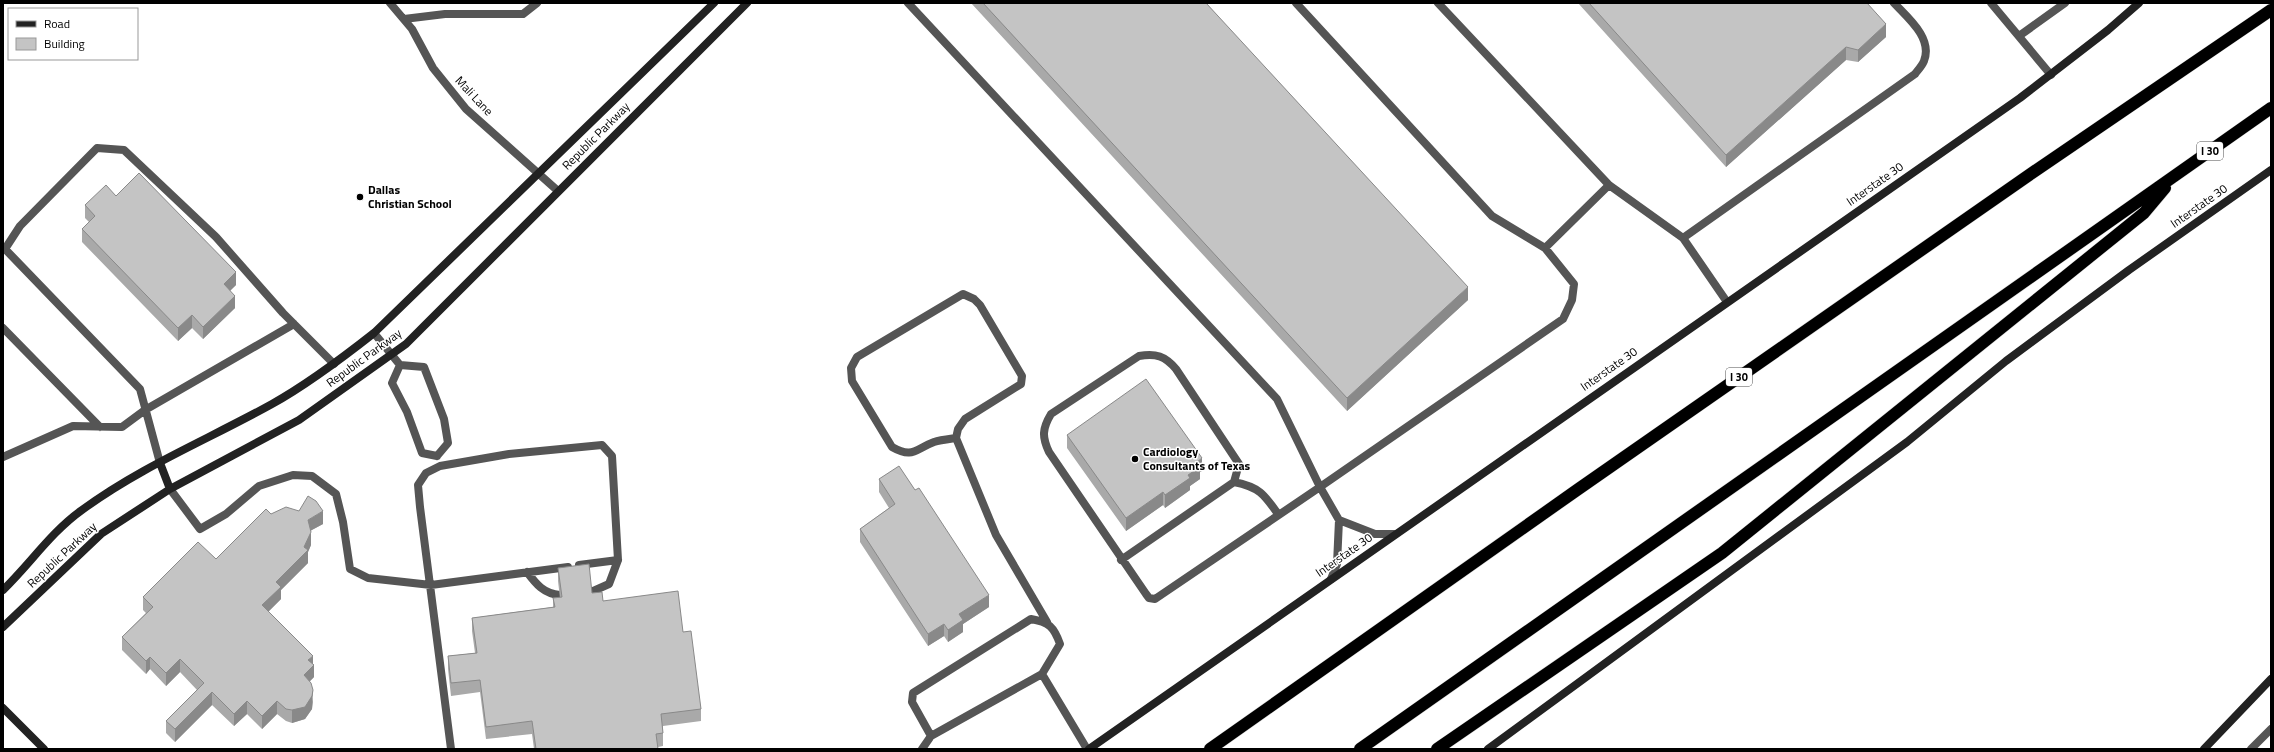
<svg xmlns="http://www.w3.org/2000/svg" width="2274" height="752" font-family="'Titillium Web',sans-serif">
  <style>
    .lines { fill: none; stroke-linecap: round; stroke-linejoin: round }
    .highway-casing { stroke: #dbdbdb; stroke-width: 13 }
    .lane { stroke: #555; stroke-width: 8 }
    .secondary { stroke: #222; stroke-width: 8 }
    .highway { stroke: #000; stroke-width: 12 }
    .wall { fill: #a9a9a9 }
    .shaded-wall { fill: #898989 }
    .building { fill: #c4c4c4; stroke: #898989 }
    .poi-dot { fill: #000; stroke: #fff; stroke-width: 1.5 }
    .labels { text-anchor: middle; stroke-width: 3; stroke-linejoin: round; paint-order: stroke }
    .shield { fill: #fff; stroke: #4c4c4c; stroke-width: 1 }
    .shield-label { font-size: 11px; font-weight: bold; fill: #000 }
    .street-label { font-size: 12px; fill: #000; stroke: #fff }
    .poi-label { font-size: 12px; font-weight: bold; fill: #000; stroke: #fff; text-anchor: start }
  </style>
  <rect width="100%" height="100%" fill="#fff"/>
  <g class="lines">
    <defs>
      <path id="highway" d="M1210 749 1577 490 2032 173 2271 10
        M1360 749 2271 108
        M1437 749 1722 553 2144 213 2165 188"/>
    </defs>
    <use href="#highway" class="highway-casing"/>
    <path class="lane" d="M390 3 412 29 433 68 466 109 558 191
      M908 3 1277 399 1320 487 1563 319 1572 300 1574 284 1545 248 1492 216 1296 3
      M1438 3 1609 185 1683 238 1727 302
      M1991 3 2051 75
      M404 19 445 14H523L537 3
      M2019 36 2065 3
      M1683 238 1915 74C1918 70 1922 66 1924 61 1933 38 1908 18 1894 3
      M1545 248 1609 185
      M3 328 100 427
      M374 333 400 365 424 367 444 419 448 443 437 456
      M400 365 392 383 407 412 422 453 437 456
      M956 438C949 439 940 440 934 442 915 449 913 459 892 447L852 381 851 368 857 357 963 294 974 299 980 305 1022 376 1021 384 965 419 958 429 956 438 996 535 1047 622
      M3 457 73 426 122 427 145 410 294 324
      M160 463 140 389 5 249 20 226 97 148 124 150 216 237 283 313 334 364
      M1234 482C1259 487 1264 494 1278 514
      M170 489 200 529 226 514 259 486 293 475 312 476 336 494 343 522 350 569 368 578 431 585 568 567
      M1339 520 1375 534H1394
      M1121 560 1234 482 1239 464 1176 369C1165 356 1156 353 1139 356L1051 414C1042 429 1042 437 1049 452L1146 594 1149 598 1155 599 1320 487 1339 520 1337 564 1331 579
      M527 572C536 584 544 594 560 595
      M591 592 609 584 618 560
      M931 736 912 702 913 693 1031 619C1049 622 1054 627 1060 644L1042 674
      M451 749 420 507 418 485 426 473 440 466 509 454 602 445 612 456 618 560 579 565
      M922 749 931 736 1042 674 1087 749
      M2251 749 2271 729"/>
    <path class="secondary" d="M160 463 170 489
      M3 590C30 564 51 532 82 510 140 467 209 439 272 404 308 384 341 359 374 333L714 3
      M3 627 101 534 170 489 299 420 406 344 747 3
      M3 708 44 749
      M1089 749 2020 98 2108 30 2139 3
      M1488 749 1907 442 2006 361 2129 270 2271 170
      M2204 749 2271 679"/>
    <use href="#highway" class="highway"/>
  </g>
  <path class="wall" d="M971 3H1206L1468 300 1347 411Z
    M1578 3H1867L1886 37 1858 62 1846 60 1726 167Z
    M116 196 236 285 230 290 235 308 203 339 192 328 178 341 82 242V229L89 222 85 218V205Z
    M1067 435 1202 471 1200 472V479L1190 486V490L1165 508 1163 505 1126 531 1067 448Z
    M879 479 989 607 963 624V632L948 642 944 636 928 646 860 542V529L889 508 879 492Z
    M271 514 323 524 310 531 311 545 308 552V563L281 590V599L268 612 313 664 314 677 309 682 313 702 312 709 305 719 292 723 286 721 277 714 262 729 247 714 234 726 212 705 175 742 166 733V721L197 690 180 672 166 686 150 669 146 674 122 650V637L146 613 143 610V597L216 559Z
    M558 568 603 601 683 632 701 709V721L663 726V746L658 747V749H534L532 734 486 739 480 692 451 696 448 669V656L475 653 472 631V618L553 607V598H560L558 581Z"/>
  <path class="shaded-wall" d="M1886 24V37L1858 62V50Z
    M1846 47V60L1726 167V155Z
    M236 272V285L224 297V284Z
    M1468 287V300L1347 411V398Z
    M235 296V308L203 339V327Z
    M192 315V328L178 341V328Z
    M1202 458V471L1200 472V479L1190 486V490L1165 508V495L1188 475 1197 462Z
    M1163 492V505L1126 531V518Z
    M323 511V524L308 532V520Z
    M311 532V545L308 552V563L281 590V599L262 618V605L276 582 304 547Z
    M989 595V607L963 624V632L948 642V630L959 614Z
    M944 624V636L928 646V634Z
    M313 656V666L314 665V677L304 687V675L308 660Z
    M150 657V669L146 674V661Z
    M180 659V672L166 686V673Z
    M313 690 312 709 305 719 292 723V710Z
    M212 692V705L175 742V729Z
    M247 701V714L234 726V714Z
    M277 701V714L262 729V716Z"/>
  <path class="building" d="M983 3H1206L1468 287 1347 398Z
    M1589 3H1867L1886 24 1858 50 1846 47 1726 155Z
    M139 173 236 272 224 284 235 296 203 327 192 315 178 328 82 229 95 216 85 205 106 185 116 196Z
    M1146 379 1202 458 1197 462 1200 467 1188 475 1190 478 1165 495 1163 492 1126 518 1067 435Z
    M899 466 915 490 919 488 989 595 959 614 963 620 948 630 944 624 928 634 860 529 895 504 879 479Z
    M308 496 316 501 323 511 308 520 311 532 304 547 308 550 276 582 281 587 262 605 313 656 308 660 314 665 304 675 311 683 313 690 312 696 305 707 292 710 286 709 277 701 262 716 247 701 234 714 212 692 175 729 166 721 204 683 180 659 166 673 150 657 146 661 122 637 153 607 143 597 198 542 216 559 266 509 271 514 286 507 299 511Z
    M589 564 592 593 602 592 603 601 678 591 683 632 691 631 701 709 661 714 663 733 656 734 658 749H536L532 721 486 727 480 680 451 683 448 656 477 653 472 618 555 607 553 598 562 597 558 568Z"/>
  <g class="poi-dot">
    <circle cx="360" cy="197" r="4"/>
    <circle cx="1135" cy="459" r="4"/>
  </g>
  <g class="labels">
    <g class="shield">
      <rect x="2197" y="142" width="26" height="18" rx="3"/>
      <rect x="1726" y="368" width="26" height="18" rx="3"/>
    </g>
    <g class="shield-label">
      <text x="2210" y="155">I 30</text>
      <text x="1739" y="381">I 30</text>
    </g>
    <g class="street-label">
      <text transform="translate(474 96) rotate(47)" y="4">Mali Lane</text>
      <text transform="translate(596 136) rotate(-45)" y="4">Republic Parkway</text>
      <text transform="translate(1875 184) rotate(-35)" y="4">Interstate 30</text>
      <text transform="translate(2199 206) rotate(-35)" y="4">Interstate 30</text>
      <text transform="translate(364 358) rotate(-36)" y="4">Republic Parkway</text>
      <text transform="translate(1609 369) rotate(-35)" y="4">Interstate 30</text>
      <text transform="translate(62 555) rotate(-43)" y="4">Republic Parkway</text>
      <text transform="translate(1344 555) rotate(-35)" y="4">Interstate 30</text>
    </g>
    <g class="poi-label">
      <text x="368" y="194">Dallas<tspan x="368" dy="14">Christian School</tspan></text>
      <text x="1143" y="456">Cardiology<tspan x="1143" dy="14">Consultants of Texas</tspan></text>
    </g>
  </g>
  <rect width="2274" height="752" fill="none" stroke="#000000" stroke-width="8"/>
  <rect x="8" y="8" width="130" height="52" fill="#ffffff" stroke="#999999"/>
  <rect x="16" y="21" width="20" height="6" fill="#222222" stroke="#999999"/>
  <text x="44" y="28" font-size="12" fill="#000000">Road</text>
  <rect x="16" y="38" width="20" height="12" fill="#c4c4c4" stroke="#999999"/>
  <text x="44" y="48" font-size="12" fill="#000000">Building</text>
</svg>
